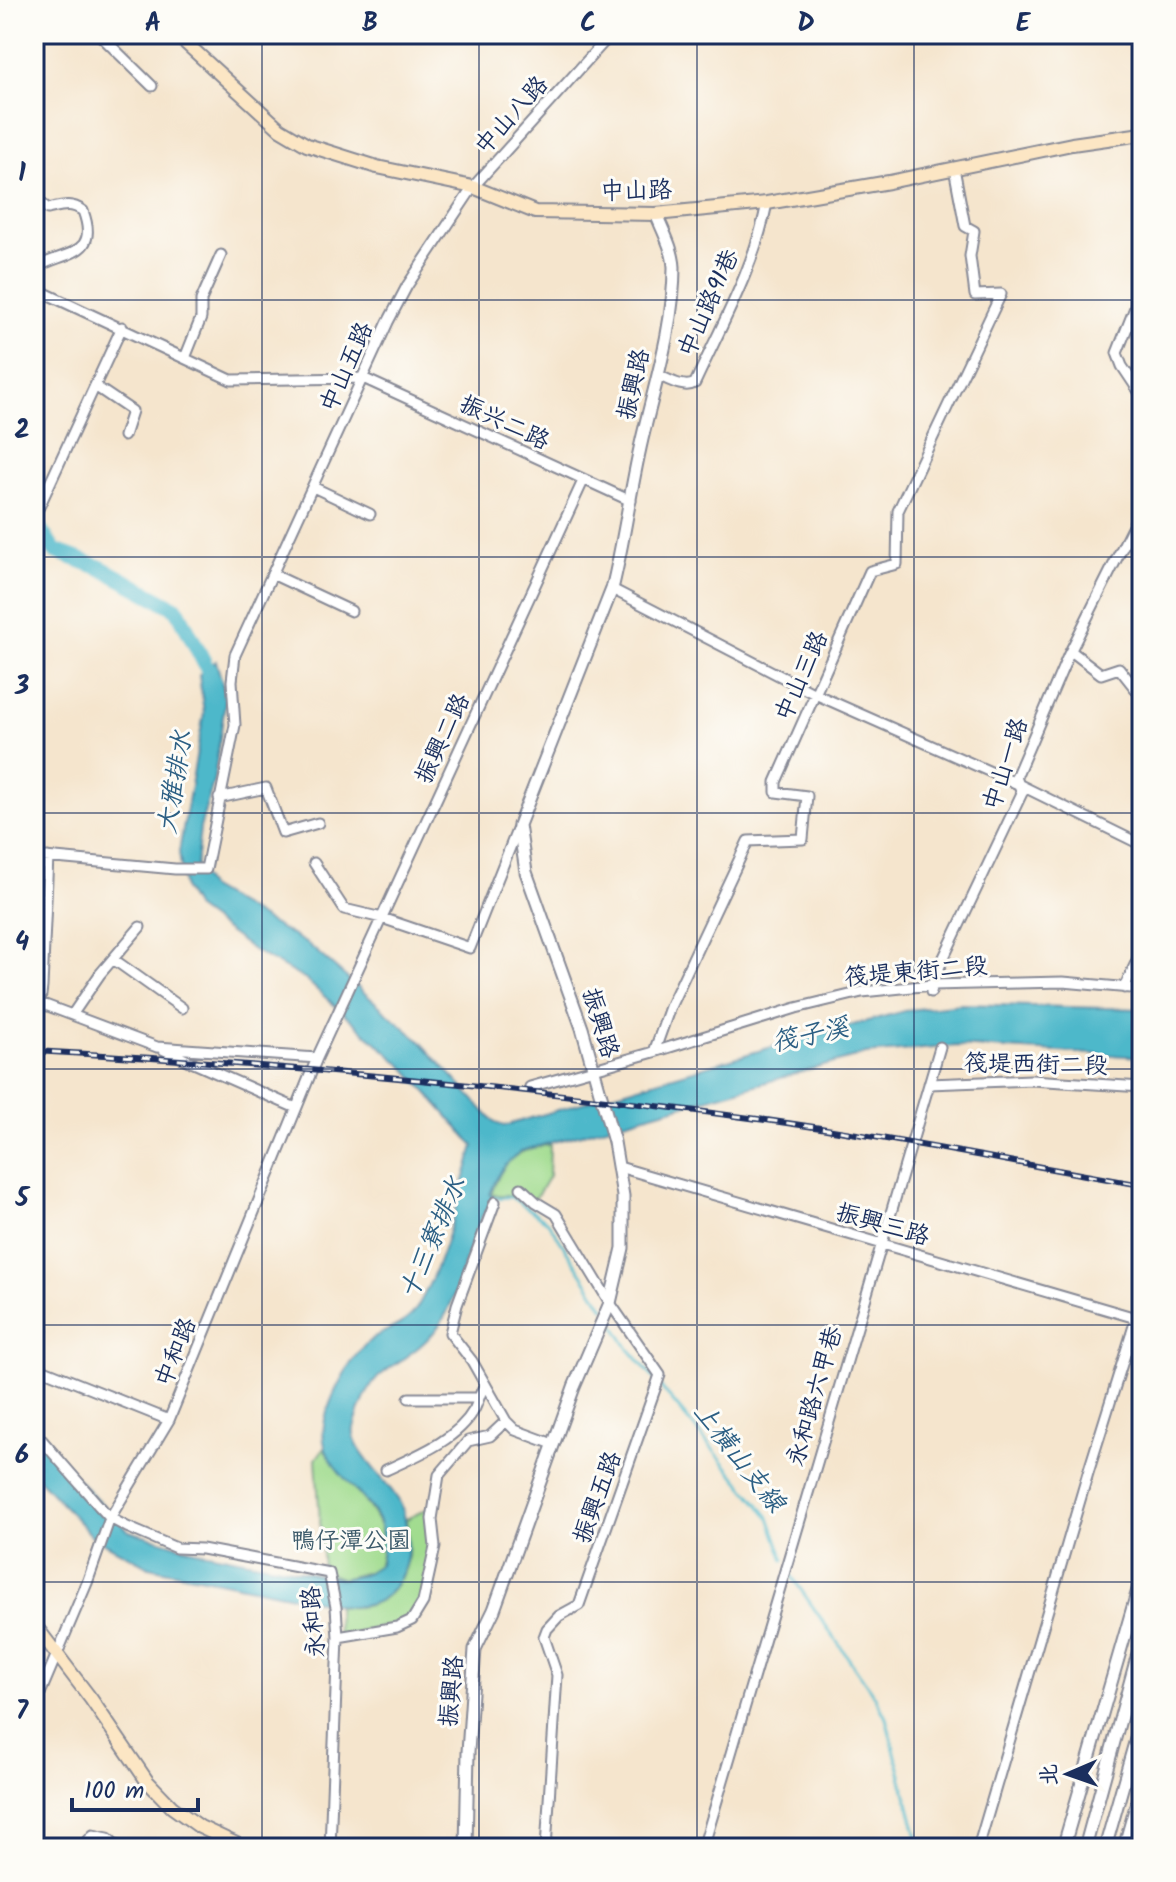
<svg xmlns="http://www.w3.org/2000/svg" width="1176" height="1882" font-family="Kalam,'LXGW WenKai TC',sans-serif">
  <style>
    .green { fill: #a1dc8f; stroke: #5e8676; stroke-width: 2 }
    .water { fill: #4db8ca; stroke: #347494; stroke-width: 2 }
    .lines { fill: none; stroke-linecap: round; stroke-linejoin: round }
    .stream { stroke: #4db8ca; stroke-width: 3 }
    .river { stroke: #4db8ca; stroke-width: 16 }
    .minor-casing { stroke: #888a96; stroke-width: 13 }
    .tertiary-casing { stroke: #888a96; stroke-width: 15 }
    .secondary-casing { stroke: #888a96; stroke-width: 16 }
    .minor { stroke: #fff; stroke-width: 9 }
    .tertiary { stroke: #fff; stroke-width: 11 }
    .secondary { stroke: #fce6c4; stroke-width: 12 }
    .rail-casing { stroke: #1b2f5e; stroke-width: 6 }
    .rail { stroke: #fdfcf7; stroke-width: 3; stroke-dasharray: 9; stroke-linecap: butt }
    .grid { fill: none; stroke: #1b2f5e; stroke-width: 2; stroke-opacity: 0.55 }
    .labels { text-anchor: middle; stroke-width: 6; stroke-linejoin: round; paint-order: stroke }
    .street-label { font-size: 24px; fill: #1b2f5e; stroke: #fdfcf7 }
    .park-label { font-size: 24px; fill: #3c5a6a; stroke: #fdfcf7 }
    .water-label { font-size: 26px; font-style: italic; fill: #2c5f84; stroke: #fdfcf7 }
    .neatline { fill: none; stroke: #1b2f5e; stroke-width: 3 }
    .grid-label { font-size: 26px; text-anchor: middle; font-weight: bold; fill: #1b2f5e }
  </style>
  <rect width="100%" height="100%" fill="#fdfcf7"/>
  <filter id="ink" filterUnits="userSpaceOnUse"><feTurbulence type="fractalNoise" baseFrequency=".0125" numOctaves="2"/><feDisplacementMap in="SourceGraphic" scale="16" xChannelSelector="R" yChannelSelector="G"/><feConvolveMatrix kernelMatrix="1 2 1 2 8 2 1 2 1" color-interpolation-filters="sRGB"/></filter>
  <filter id="wash" filterUnits="userSpaceOnUse"><feTurbulence type="fractalNoise" baseFrequency=".006" numOctaves="4" result="noise"/><feDisplacementMap in="SourceGraphic" scale="32" xChannelSelector="R" yChannelSelector="G"/><feGaussianBlur stdDeviation="1.8" result="paint"/><feColorMatrix in="noise" values="0 0 0 0 0 0 0 0 0 0 0 0 0 0 0 0 0 1.4 0 .05"/><feComposite in="paint" operator="in"/></filter>
  <g filter="url(#wash)">
    <rect width="100%" height="100%" fill="#f5e5cd"/>
    <path class="green" d="M550 1145 549 1176 535 1199 532 1201 515 1195H491C502 1162 514 1149 550 1145Z
      M324 1448C339 1475 367 1498 378 1522 384 1534 382 1554 378 1566L400 1579C412 1562 408 1539 406 1519L433 1506 432 1537 423 1602 411 1620 338 1637 337 1606C361 1610 383 1605 397 1584L374 1570 342 1579 323 1571 316 1459Z"/>
    <path class="water" d="M216 661 226 696 214 779 200 828 196 865 208 887 309 945 420 1041 495 1123 504 1126 765 1049 908 1010 961 1004 1142 1009V1057L957 1046 866 1054 521 1151C504 1164 497 1174 490 1195L494 1198C464 1236 465 1289 438 1327 422 1349 402 1358 382 1374 369 1383 358 1412 354 1428 349 1450 392 1484 401 1505 405 1514 406 1525 407 1535 409 1552 407 1567 398 1581 384 1603 371 1606 347 1607L149 1567 93 1537 34 1474V1436L129 1531 202 1552 342 1579 363 1575 380 1564C382 1552 384 1534 379 1522 364 1488 317 1468 324 1425 328 1400 353 1350 375 1337 391 1327 407 1325 418 1306 444 1262 459 1195 474 1146L406 1069 306 980 253 950 195 908 184 889 179 852 204 713 199 675Z"/>
    <g class="lines">
      <path class="stream" d="M494 1198 511 1197 548 1222 604 1308
        M608 1315 629 1349 655 1380
        M660 1386 769 1517 784 1560
        M788 1571 876 1698 886 1718 917 1837 922 1848"/>
      <path class="river" d="M34 521 55 551 101 568 177 609 213 680 212 687"/>
    </g>
  </g>
  <g filter="url(#ink)">
    <g class="lines">
      <defs>
        <path id="minor" d="M99 34 152 86
          M34 197 48 209C61 206 71 202 83 211 99 254 70 251 38 266L34 278
          M34 288 231 380 363 378 631 501
          M1142 290 1117 353 1122 366 1142 396
          M185 358 201 318V300L221 255
          M660 376C671 381 685 389 695 383 722 324 755 266 767 203
          M95 386 132 411 124 436
          M313 487 370 514
          M39 507 122 327
          M272 574 351 611
          M612 589 815 694 1020 785 1142 845
          M1071 651 1101 674 1119 668 1142 697
          M219 798 266 788 283 833 318 823
          M34 856 175 869H206L235 725 232 681 235 655 388 322 407 286 473 187 611 34
          M314 863 344 909 382 918 470 948 519 825
          M113 959 182 1008
          M1124 988 1142 950
          M931 992 935 976 1022 793 1016 777 1068 656 1142 508
          M40 1003 157 1047 317 1058
          M72 1015 100 974 140 927
          M34 1017 40 1003 42 987 48 857
          M164 1050 296 1108
          M654 1052 796 1008 862 992 932 985 1063 982 1142 989
          M929 1084 1031 1080 1142 1087
          M530 1087 654 1052 670 1007 748 841 803 839 807 796 776 792V782L870 571 897 564 898 511 1001 294 975 295 970 256 974 231 965 226 954 168
          M619 1167 1136 1318
          M521 1188 536 1202 556 1214 610 1303 660 1375 579 1605 559 1616 547 1629 544 1637 557 1675 546 1848
          M495 1202 457 1305 450 1333 472 1361 506 1421 515 1430 553 1444
          M34 1308 42 1316V1330L34 1350
          M34 1366 169 1420
          M409 1398H478
          M34 1431 99 1506 110 1518 127 1527 176 1548 202 1549 329 1573 336 1607 338 1637 330 1848
          M386 1470C416 1456 457 1440 474 1410 478 1402 480 1394 484 1386
          M338 1637 397 1627 412 1620 423 1602 435 1547 432 1519 439 1475 468 1441 490 1436 506 1421
          M34 1708 87 1583 110 1518 169 1420 317 1058 583 481
          M82 1848 93 1835 108 1838 119 1848
          M703 1848 940 1047
          M978 1848 1088 1473 1142 1300"/>
        <path id="tertiary" d="M466 1848 468 1752 475 1649 494 1610 574 1387 610 1303 623 1248V1196L614 1142 582 1028 526 872 519 825 612 589C625 537 631 483 644 431 657 377 674 323 674 267 673 249 663 231 656 214
          M1063 1848 1142 1576
          M1085 1848 1142 1639
          M1105 1848 1142 1718
          M1124 1848 1142 1785"/>
        <path id="secondary" d="M176 34 280 129 307 145 377 167 473 187 535 212 656 214 767 203 889 182 1072 144 1142 134
          M34 1624 91 1699 147 1781 172 1807 200 1827 245 1848"/>
      </defs>
      <use href="#minor" class="minor-casing"/>
      <use href="#tertiary" class="tertiary-casing"/>
      <use href="#secondary" class="secondary-casing"/>
      <use href="#minor" class="minor"/>
      <use href="#tertiary" class="tertiary"/>
      <use href="#secondary" class="secondary"/>
      <defs>
        <path id="rail" d="M34 1051C281 1064 528 1088 773 1121 896 1138 1019 1164 1142 1185"/>
      </defs>
      <use href="#rail" class="rail-casing"/>
      <use href="#rail" class="rail"/>
    </g>
  </g>
  <path class="grid" d="M262 34V1848M479 34V1848M697 34V1848M914 34V1848M34 300H1142M34 557H1142M34 813H1142M34 1069H1142M34 1325H1142M34 1582H1142"/>
  <g class="labels">
    <g class="street-label">
      <text transform="translate(511 115) rotate(-48)" y="8">中山八路</text>
      <text transform="translate(636 190) rotate(-1)" y="8">中山路</text>
      <text transform="translate(708 303) rotate(-66)" y="8">中山路91巷</text>
      <text transform="translate(346 367) rotate(-66)" y="8">中山五路</text>
      <text transform="translate(633 384) rotate(-77)" y="8">振興路</text>
      <text transform="translate(505 422) rotate(25)" y="8">振兴二路</text>
      <text transform="translate(801 676) rotate(-66)" y="8">中山三路</text>
      <text transform="translate(442 738) rotate(-65)" y="8">振興二路</text>
      <text transform="translate(1005 764) rotate(-72)" y="8">中山一路</text>
      <text transform="translate(916 971) rotate(-5)" y="8">筏堤東街二段</text>
      <text transform="translate(601 1023) rotate(73)" y="8">振興路</text>
      <text transform="translate(1036 1064) rotate(1)" y="8">筏堤西街二段</text>
      <text transform="translate(883 1224) rotate(16)" y="8">振興三路</text>
      <text transform="translate(175 1352) rotate(-68)" y="8">中和路</text>
      <text transform="translate(814 1396) rotate(-74)" y="8">永和路六甲巷</text>
      <text transform="translate(597 1497) rotate(-70)" y="8">振興五路</text>
      <text transform="translate(313 1622) rotate(-95)" y="8">永和路</text>
      <text transform="translate(451 1691) rotate(-85)" y="8">振興路</text>
    </g>
    <g class="park-label">
      <text x="351" y="1548">鴨仔潭公園</text>
    </g>
    <g class="water-label">
      <text transform="translate(174 782) rotate(-81)" y="9">大雅排水</text>
      <text transform="translate(810 1034) rotate(-12)" y="9">筏子溪</text>
      <text transform="translate(432 1238) rotate(-67)" y="9">十三寮排水</text>
      <text transform="translate(740 1457) rotate(52)" y="9">上橫山支線</text>
    </g>
  </g>
  <rect width="1176" height="1882" fill="none" stroke="#fdfcf7" stroke-width="88"/>
  <g transform="translate(1068 1774) rotate(268)" stroke="#fdfcf7" stroke-width="6" paint-order="stroke">
  <path d="M0-6L14 30L0 20L-14 30Z" fill="#1b2f5e"/>
  <text y="-12" font-size="22" font-weight="bold" text-anchor="middle" fill="#1b2f5e">北</text>
  </g>
  <path d="M72 1798v12h126v-12" fill="none" stroke="#1b2f5e" stroke-width="4"/>
  <text x="84" y="1798" font-size="24" fill="#1b2f5e" stroke="#fdfcf7" stroke-width="6" paint-order="stroke">100 m</text>
  <rect x="44" y="44" width="1088" height="1794" class="neatline"/>
  <g class="grid-label">
    <text x="153" y="31">A</text>
    <text x="370" y="31">B</text>
    <text x="588" y="31">C</text>
    <text x="806" y="31">D</text>
    <text x="1023" y="31">E</text>
    <text x="22" y="181">1</text>
    <text x="22" y="438">2</text>
    <text x="22" y="694">3</text>
    <text x="22" y="950">4</text>
    <text x="22" y="1206">5</text>
    <text x="22" y="1463">6</text>
    <text x="22" y="1719">7</text>
  </g>
</svg>
